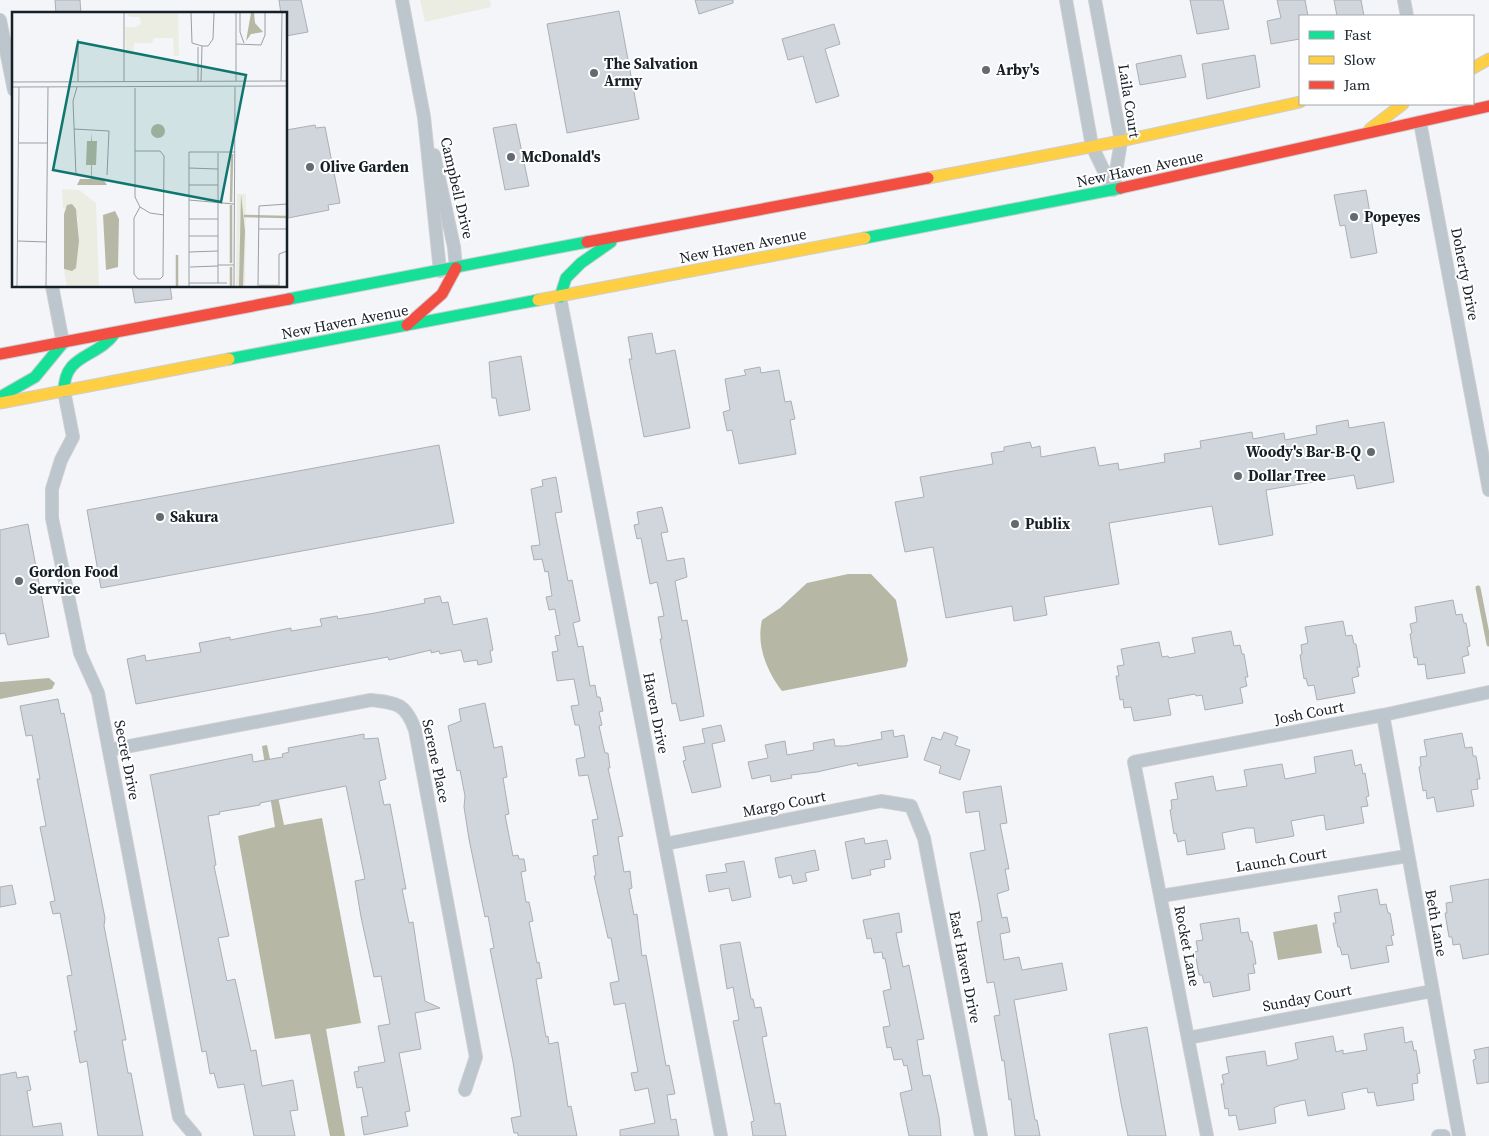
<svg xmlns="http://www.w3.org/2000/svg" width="1489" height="1136" font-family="'Source Serif 4',serif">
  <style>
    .green { fill: #ebede3 }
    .water { fill: #b6b8a5 }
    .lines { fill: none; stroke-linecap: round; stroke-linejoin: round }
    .stream { stroke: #b6b8a5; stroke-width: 5 }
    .building { fill: #d0d6db; stroke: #acb0b6 }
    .street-casing { stroke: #ccced2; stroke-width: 14 }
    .fast-casing { stroke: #ccced2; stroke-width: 13 }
    .slow-casing { stroke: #ccced2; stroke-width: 13 }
    .jam-casing { stroke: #ccced2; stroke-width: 13 }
    .street { stroke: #bdc5cd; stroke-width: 12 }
    .fast { stroke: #16e098; stroke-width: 11 }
    .slow { stroke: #ffcf43; stroke-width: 11 }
    .jam { stroke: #f24e42; stroke-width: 11 }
    .poi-dot { fill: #646a70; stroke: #fff; stroke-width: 2 }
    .labels { text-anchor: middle; stroke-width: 4; stroke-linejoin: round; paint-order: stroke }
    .poi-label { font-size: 15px; font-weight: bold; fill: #171f27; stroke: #fff; text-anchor: start }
    .street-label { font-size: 15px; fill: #171f27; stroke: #fff }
    .inset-river { fill: none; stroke: #b6b8a5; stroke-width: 2.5 }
    .inset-road { fill: none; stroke: #9b9fa4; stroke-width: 1 }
    .view { fill: #0f766e; fill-opacity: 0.15; stroke: #0f766e; stroke-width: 2.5 }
    .inset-edge { fill: none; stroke: #171f27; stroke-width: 2.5 }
  </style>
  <rect width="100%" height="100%" fill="#f3f5f8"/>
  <path class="green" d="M420 0H490L491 7 425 22Z"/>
  <path class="water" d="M848 574H871L896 600 908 660 906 667 782 691C767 671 756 646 762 620L780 608 807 583Z
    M49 678 55 683 52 689 0 699V682Z
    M267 745 284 825 322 818 361 1023 326 1029 345 1136H330L310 1034 275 1039 238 836 275 827 262 746Z
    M1317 924 1322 953 1278 960 1273 932Z"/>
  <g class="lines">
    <path class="stream" d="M1478 588 1489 644"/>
  </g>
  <path class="building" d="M55 0H80L81 14H56Z
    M279 0H301L308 32 286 36V14H281Z
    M695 0H733V3L699 14Z
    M1190 0H1223L1229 29 1197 34Z
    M1277 0H1305L1308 16H1300V39L1271 44 1267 21 1281 18Z
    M1334 0H1361L1364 16H1337Z
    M619 11 639 119 567 133 547 24Z
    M834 24 840 44 825 49 839 96 816 103 803 56 788 60 782 39Z
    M1181 55 1186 77 1140 85 1136 64Z
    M1255 55 1260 87 1207 99 1202 64Z
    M516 124 529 186 505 190 493 128Z
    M315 125 316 128 325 127 340 203 328 205 329 210 288 218 286 130Z
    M1366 190 1377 253 1351 258 1345 225 1340 226 1334 195Z
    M132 286H170L172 299 135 303Z
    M652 333 656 354 675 350 690 428 644 437 629 359H632L628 337Z
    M521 356 530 410 499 416 496 398H492L489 362Z
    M760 367 761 373 779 370 785 402 791 401 795 419 790 420 796 454 739 464 732 430 727 431 723 412 730 410 725 379 746 375 744 370Z
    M1348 420 1349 428 1384 422 1394 482 1357 489 1354 475 1266 490 1273 535 1219 545 1212 506 1109 523 1119 584 1044 597 1047 615 1014 621 1012 606 946 618 933 547 905 552 895 502 924 497 920 477 993 464 991 453 1004 451V447L1030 442 1032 448 1040 446 1041 457 1095 447 1099 466 1118 463 1119 470 1165 462 1164 454 1201 448 1200 441 1252 432 1253 439 1284 433 1285 440 1317 434 1316 426Z
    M439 445 454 523 101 588 87 510Z
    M556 477 562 512 555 513 568 581 572 580 580 621 573 623 578 647 583 646 590 686 595 685 597 697H600L603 711 599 712 602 725 599 726 605 753H608L610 768H608L623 836 618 837 624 872 630 871 632 888 629 889 634 915 637 914 642 956 646 955 666 1066 669 1065 675 1094 667 1095 671 1120 676 1119 679 1136H620V1130L655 1123 648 1088 635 1091 631 1073 638 1072 625 1003 614 1005 610 983 619 981 611 938H608L594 876H596L593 856 598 855 592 820 598 819 588 775 579 776 576 759 585 757 579 725H575L571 706 579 705 574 679 557 681 552 652 558 651 555 636 560 635 555 609 549 610 546 597 552 596 548 571 545 572 542 559 534 560 531 546 540 545 531 489 543 486 542 480Z
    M662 507 668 532 661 533 667 561 684 558 687 577 675 581 682 621 687 620 704 716 680 721 676 703 672 704 660 639H662L658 617 664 616 657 582 650 584 641 538 637 539 634 525 639 524 637 512Z
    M28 524 49 637 8 645 5 633 0 634V530Z
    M440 596 442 603 448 602 453 625 487 618 493 650 490 651 492 662 478 665 477 660 464 662 461 650 440 654 439 651 431 653V650L389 660 388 657 136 704 127 659 145 655 146 661 201 652 199 643 230 637V640L291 628V631L322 626 320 619 337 616 338 619 375 613 425 603 424 599Z
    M1453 600 1456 615 1462 614 1464 623H1466L1470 646 1467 647 1469 655 1462 657 1465 673 1427 679 1425 664 1418 665 1417 657 1414 658 1410 634 1412 633 1410 624 1417 622 1415 607Z
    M1343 621 1346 636 1352 635 1354 644H1356L1360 667H1357L1359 676 1352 678 1355 693 1317 700 1314 685 1308 686 1306 678 1304 679 1300 655 1302 654 1301 645 1308 643 1305 627Z
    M1231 631 1234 646 1240 645 1242 654H1244L1248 677H1245L1247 686 1240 688 1243 703 1205 710 1202 695 1196 696 1195 694 1168 699 1171 715 1134 721 1131 707 1124 708 1123 699 1120 700 1116 676H1119L1117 666 1124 665 1121 649 1159 642 1162 657 1168 656 1169 658 1195 653 1192 638Z
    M58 699 61 714 64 713 105 918 104 926 126 1040H122L128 1073H131L143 1136H98L87 1061 80 1063 74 1031H77L67 976 72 975 60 913 53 914 50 902 55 901 40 827 46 826 37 779H40L32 735 26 736 20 706Z
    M485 703 494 748 502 746 507 777 503 778 509 814 505 815 513 856 518 855 519 859H524L526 871 521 872 526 902H529L533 921 529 922 537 963 539 962 542 978 536 979 546 1037 548 1036 549 1044 558 1042 568 1107 571 1106 577 1136H518V1133H514L511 1118 521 1116 513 1062 490 949 494 948 488 916 485 917 469 839 464 807 465 796 460 770 457 771 448 726 461 721 459 709Z
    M721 725 725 741 712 744 721 787 692 793 683 761 686 760 683 747 705 743 702 729Z
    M893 730 894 737 904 735 908 757 858 766 857 763 817 772 791 775 792 778 771 782 770 775 752 779 748 762 768 758 765 745 785 741 787 755 814 750 813 743 834 739 835 746H845L882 739 881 732Z
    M944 732 958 737 955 745 970 750 960 780 939 773 941 766 924 760 932 737 941 740Z
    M1462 733 1465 748 1472 747 1473 756H1476L1480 779H1477L1478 789 1471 790 1474 806 1437 812 1434 797 1427 799 1426 790 1423 791 1419 767 1421 766 1420 757 1427 756 1424 740Z
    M364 734V739L378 738 386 779 379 781 384 805 390 804 406 889H402L409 923 413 922 425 1001 440 1008 415 1013 421 1049 399 1053 410 1111 405 1112 408 1126 364 1135 361 1117 368 1116 362 1087 357 1088 354 1072 359 1071 358 1067 385 1062 378 1026 390 1024 381 976 374 977 361 917 355 881 365 879 346 786 260 803V805L219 812 220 814 208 816 216 865 214 866 229 936 218 938 227 981 235 979 251 1051 256 1050 262 1086 293 1080 298 1110 290 1111 295 1136H254L244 1084 218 1088 214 1073 210 1074 206 1051 202 1052 150 775 252 754 253 762 283 757 282 754 289 752 288 748Z
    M1352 750 1355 766 1361 764 1363 774 1365 773 1369 796 1366 797 1368 806 1361 807 1364 823 1326 830 1324 815 1317 816 1291 821 1294 836 1256 843 1254 828H1247L1222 833 1225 849 1187 855 1185 840 1178 842 1176 833 1174 834 1170 810 1172 809 1171 800 1178 799 1175 783 1213 776 1216 791 1247 786 1244 770 1282 764 1285 779 1316 773 1314 757Z
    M1001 786 1007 823 1000 824 1009 869H1005L1009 890 997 894 1002 918 1007 917 1010 932 1000 934 1004 960 1019 957 1022 970 1062 963 1067 990 1014 1000 1035 1120H1037L1040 1136H1015L1011 1099 1009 1100 1004 1060 1002 1061 994 1016 1000 1015 994 982 987 983 977 922 982 921 980 907 970 853 985 850 979 811 966 813 963 792Z
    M864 838 865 844 887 840 891 859 884 860 885 867 870 870 871 875 852 879 845 842Z
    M815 850 819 870 805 873 807 881 793 884 791 875 779 878 775 858Z
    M744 861 751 897 732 901 729 888 709 892 706 875 727 872 725 864Z
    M1489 879V954L1463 959 1460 944 1453 945 1452 937H1449L1445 913H1447L1446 903 1453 902 1450 886Z
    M12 885 16 904 0 907V887Z
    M1377 889 1380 905 1386 904 1388 913H1390L1394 935 1391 936 1393 945 1386 946 1389 962 1351 969 1348 954 1342 955 1340 947H1338L1333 923H1336L1334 913 1341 912 1338 896Z
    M899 913 902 932 896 933 903 967 909 965 924 1039 917 1040 923 1076 930 1075 939 1117 941 1136H909L900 1093 912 1090 907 1065 904 1066 902 1059 894 1060 891 1047 887 1048 883 1027 890 1026 883 991 891 989 885 958 883 959 882 952 874 953 871 938 867 939 863 920Z
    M1239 918 1241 933 1248 932 1250 941H1252L1256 964H1253L1255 973 1248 974 1250 990 1213 997 1210 982 1204 983 1202 975H1199L1195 952 1198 951 1196 941 1203 940 1200 924Z
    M740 942 751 999H753L755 1008 761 1007 767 1036 762 1037 775 1104 780 1103 786 1136H753L751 1122 754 1121 733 1021 739 1020 733 987 727 989 720 945Z
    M1147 1027 1159 1096 1166 1136H1128L1121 1103 1109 1034Z
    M1403 1027 1405 1043 1412 1041 1414 1051 1416 1050 1420 1073 1417 1074 1418 1083 1412 1084 1414 1100 1377 1106 1374 1092 1368 1093 1367 1088 1342 1093 1345 1109 1308 1116 1305 1100 1280 1105 1274 1108 1276 1123 1239 1130 1236 1115 1229 1116 1228 1108 1225 1109 1221 1084H1224L1222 1075 1229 1073 1226 1057 1265 1051 1267 1066 1291 1061 1298 1059 1295 1043 1333 1036 1336 1052 1343 1050V1054L1367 1050 1364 1034Z
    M1489 1047V1082L1477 1084 1473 1060 1476 1059 1474 1050Z
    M16 1072 17 1078 28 1076 31 1090 27 1091 33 1127 61 1123 63 1136H0V1075Z"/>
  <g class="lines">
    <defs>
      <path id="street" d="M402 0 424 117 440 271
        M1066 0 1092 146 1113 190
        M1095 0 1121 141 1113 190
        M1404 0 1407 16
        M0 20 14 90
        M1420 122 1489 490
        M434 155 454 247 456 268
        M52 286 63 343
        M560 297 721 1136
        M64 391 73 437 61 460 52 489V518L80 653 98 693 179 1117 195 1136
        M1383 715 1459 1136
        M109 750 371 700C398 703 406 704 415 730L476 1057 465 1090
        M665 844 881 801 911 806 924 838 981 1136
        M1161 896 1407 856
        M1188 1038 1432 991
        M1207 1136 1134 762 1383 715 1489 692
        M1438 1136H1444"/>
      <path id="fast" d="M865 238 1121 188
        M560 297 566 278 581 263 611 242
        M289 299 587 242
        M229 359 538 300
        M64 391C64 353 97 359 115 333
        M0 397 35 377 63 343"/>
      <path id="slow" d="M1473 68 1489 59
        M1370 129 1403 104
        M928 178 1121 141 1300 102
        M538 300 865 238
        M0 403 229 359"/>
      <path id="jam" d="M1121 188 1489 106
        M587 242 928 178
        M407 325 442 294 456 268
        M0 354 289 299"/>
    </defs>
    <use href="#street" class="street-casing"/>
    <use href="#fast" class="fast-casing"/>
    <use href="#slow" class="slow-casing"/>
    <use href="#jam" class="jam-casing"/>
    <use href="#street" class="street"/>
    <use href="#fast" class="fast"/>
    <use href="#slow" class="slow"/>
    <use href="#jam" class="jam"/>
  </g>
  <g class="poi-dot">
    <circle cx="986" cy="70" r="5"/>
    <circle cx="594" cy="73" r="5"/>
    <circle cx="511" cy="157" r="5"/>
    <circle cx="310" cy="167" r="5"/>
    <circle cx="1354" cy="217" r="5"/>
    <circle cx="1371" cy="452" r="5"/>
    <circle cx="1238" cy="476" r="5"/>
    <circle cx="160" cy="517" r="5"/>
    <circle cx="1015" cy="524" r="5"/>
    <circle cx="19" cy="581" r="5"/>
  </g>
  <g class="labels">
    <g class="poi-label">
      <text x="604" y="69">The Salvation<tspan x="604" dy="17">Army</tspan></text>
      <text x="996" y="75">Arby's</text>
      <text x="521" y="162">McDonald's</text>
      <text x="320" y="172">Olive Garden</text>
      <text x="1364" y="222">Popeyes</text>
      <text x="1361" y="457" text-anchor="end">Woody's Bar-B-Q</text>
      <text x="1248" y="481">Dollar Tree</text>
      <text x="170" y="522">Sakura</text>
      <text x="1025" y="529">Publix</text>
      <text x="29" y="577">Gordon Food<tspan x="29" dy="17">Service</tspan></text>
    </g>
    <g class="street-label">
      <text transform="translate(1129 101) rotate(81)" y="5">Laila Court</text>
      <text transform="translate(1140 169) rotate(-12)" y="5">New Haven Avenue</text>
      <text transform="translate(457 188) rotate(77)" y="5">Campbell Drive</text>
      <text transform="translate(743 246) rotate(-11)" y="5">New Haven Avenue</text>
      <text transform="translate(1465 274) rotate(79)" y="5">Doherty Drive</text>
      <text transform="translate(345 322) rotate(-11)" y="5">New Haven Avenue</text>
      <text transform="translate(656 713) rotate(79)" y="5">Haven Drive</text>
      <text transform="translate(1309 713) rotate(-11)" y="5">Josh Court</text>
      <text transform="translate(127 760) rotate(79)" y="5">Secret Drive</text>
      <text transform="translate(436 761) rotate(78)" y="5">Serene Place</text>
      <text transform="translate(784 804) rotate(-11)" y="5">Margo Court</text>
      <text transform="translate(1281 860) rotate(-9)" y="5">Launch Court</text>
      <text transform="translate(1436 923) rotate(80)" y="5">Beth Lane</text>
      <text transform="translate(1187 946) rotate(79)" y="5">Rocket Lane</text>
      <text transform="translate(965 967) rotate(79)" y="5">East Haven Drive</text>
      <text transform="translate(1307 998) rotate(-11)" y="5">Sunday Court</text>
    </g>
  </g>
  <g transform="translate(12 12)">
    <rect width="275" height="275" fill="#f3f5f8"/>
    <path d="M114 1H166L167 44H162L161 26H142L140 31H122L121 42H114L113 15H124L129 12 128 5H118ZM50 177 67 178 84 191 87 274H55L52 260 67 229 66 206 55 193 54 197 51 196ZM225 182H234L233 274H224Z" fill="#ebede3"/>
    <path d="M239 1H242L243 11 251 20 239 22 234 29ZM139 119a7 7 0 1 1 14 0a7 7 0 1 1-14 0ZM80 120V129H85L84 153H80V166L91 167 95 173H65L68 167H79V153H74L75 129H79ZM229 182 233 219 231 274H227ZM60 192 64 197 67 229 64 256 60 259 52 257V202L55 193ZM103 199 107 207 106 255 94 258 91 203Z" fill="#b6b8a5"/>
    <path class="inset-river" d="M219 190 220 142M232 204 275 205M165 243V274M219 251V193M219 274V255M247 274H266"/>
    <path class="inset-road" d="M179 1 180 31 190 34H196L201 27 202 1M228 1V20L232 31M66 27V70M224 32 249 33 253 23V1M186 69V35M224 69V1M269 69 270 1M0 70 275 69M112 70V1M189 70 190 34M0 75 275 74M123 76V185L128 195 138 201 152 203M62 117 97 119 95 163M7 131H36M123 139H148L152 144 151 264 148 267H126L122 262V206L128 195M206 141V271M177 156 206 157M64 163 61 89 65 75M177 173H206M177 188 222 192M177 207H206M247 217H275M177 224H206M6 229 35 230M177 240 206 239M206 253H222M178 255 206 254M177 271H215M5 274 7 75M34 274 36 75M177 274V140H223M222 274 223 75M246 274 247 194 275 192M267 274V242L275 239"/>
    <path class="view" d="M66 30 234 63 209 190 41 158Z"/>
    <rect width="275" height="275" class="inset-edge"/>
  </g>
  <rect x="1299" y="15" width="175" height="90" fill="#ffffff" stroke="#a2a5a9"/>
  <rect x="1309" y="31" width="25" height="8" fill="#16e098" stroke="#a2a5a9"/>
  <text x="1344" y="40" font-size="15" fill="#171f27">Fast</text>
  <rect x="1309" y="56" width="25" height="8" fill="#ffcf43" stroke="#a2a5a9"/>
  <text x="1344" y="65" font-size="15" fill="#171f27">Slow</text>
  <rect x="1309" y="81" width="25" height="8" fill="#f24e42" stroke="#a2a5a9"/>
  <text x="1344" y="90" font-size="15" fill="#171f27">Jam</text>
</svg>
